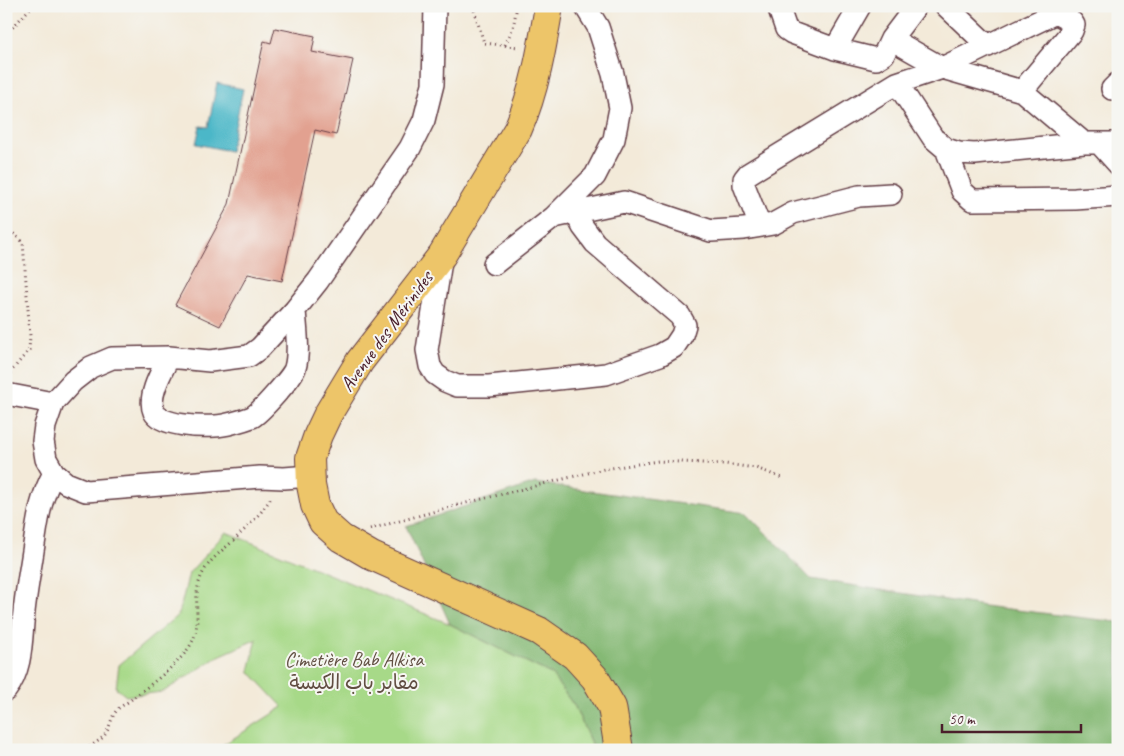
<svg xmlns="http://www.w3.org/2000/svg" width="1124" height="756" font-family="Caveat,'Playpen Sans Arabic',sans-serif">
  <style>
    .green { fill: #a7d988; stroke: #787c5a }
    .forest { fill: #85b974; stroke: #686c50 }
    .water { fill: #4cb7c8; stroke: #4b6b7a }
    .building { fill: #e2a190 }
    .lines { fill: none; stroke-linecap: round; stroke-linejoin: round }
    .minor-casing { stroke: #633d45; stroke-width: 24 }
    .major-casing { stroke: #633d45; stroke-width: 30 }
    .path { stroke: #633d45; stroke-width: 3; stroke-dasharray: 1 4; stroke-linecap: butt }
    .minor { stroke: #fff; stroke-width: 21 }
    .major { stroke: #edc569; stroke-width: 28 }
    .labels { text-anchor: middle; stroke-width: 4; stroke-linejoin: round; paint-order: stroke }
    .street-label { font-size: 20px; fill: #4a1f2b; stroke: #f6f6f2 }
    .park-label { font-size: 20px; fill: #614e42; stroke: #f6f6f2 }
  </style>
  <rect width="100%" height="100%" fill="#f6f6f2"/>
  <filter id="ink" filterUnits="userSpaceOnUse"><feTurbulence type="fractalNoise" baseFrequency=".02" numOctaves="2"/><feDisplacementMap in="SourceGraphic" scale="10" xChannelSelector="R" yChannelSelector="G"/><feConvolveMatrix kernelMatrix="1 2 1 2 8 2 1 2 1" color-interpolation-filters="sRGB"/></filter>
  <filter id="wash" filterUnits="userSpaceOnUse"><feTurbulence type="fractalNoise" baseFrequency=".0096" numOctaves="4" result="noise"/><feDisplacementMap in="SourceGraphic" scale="20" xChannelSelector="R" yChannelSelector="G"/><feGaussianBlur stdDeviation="1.12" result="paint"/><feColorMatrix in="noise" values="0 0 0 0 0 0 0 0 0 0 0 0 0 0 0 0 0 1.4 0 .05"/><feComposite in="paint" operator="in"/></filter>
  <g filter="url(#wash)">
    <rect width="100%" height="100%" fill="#f3ead9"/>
    <path class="green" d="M226 532 450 624 551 674 575 707 594 750H215L283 707 249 671 257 639 219 656 163 692 126 696 116 688 119 665 179 614 189 573Z"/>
    <path class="forest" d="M535 483 746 513 811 579 991 607 1118 622V750H594L575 707 551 674 450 624 406 526Z"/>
    <path class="water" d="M217 83 243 89 230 151 196 144 200 126 208 127Z"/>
    <g id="blocks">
      <path class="building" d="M275 28 315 36 312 52 353 60 336 135 315 130 282 281 248 274 220 326 175 305 229 204 264 41 271 43Z"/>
    </g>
  </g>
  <g filter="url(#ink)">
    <use href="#blocks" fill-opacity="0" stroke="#633d45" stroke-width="1"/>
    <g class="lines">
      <defs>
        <path id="minor" d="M778 6 786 29 792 33 835 49 860 6
          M946 6 988 46
          M891 39 942 68 1022 91 1084 143
          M835 49 876 59 884 54 891 39 916 6
          M897 83 933 138 946 149 962 191 972 200 1075 199 1118 196
          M1112 89 1118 83
          M1022 91 1072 31 1074 25 1072 22 1048 9
          M1099 143 1118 164
          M946 149 959 153 975 154 1084 143H1118
          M554 217 624 202 711 231 744 229 773 224 793 213 859 196 891 194
          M760 226 744 185V179L748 174 897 83 942 68 1070 6
          M442 255 427 350 430 366 435 374 445 381 457 386H489L606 374 660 355 674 347 682 335 685 325 680 316 595 243 583 227 575 212
          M494 264 554 217 595 176 614 139 620 108 613 74 598 27 585 6
          M169 357C162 371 147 396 154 412 161 426 201 427 215 426 224 426 244 420 252 417 260 413 293 376 295 368 300 352 296 327 295 310
          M6 394 53 403
          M310 476 284 478 260 477 86 491 66 483 54 473 46 459 43 441 45 426 53 403 73 381 91 367 112 358 169 357 210 361 249 356 260 348 295 310 318 281 410 148 424 120 433 84 435 6
          M6 690C23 668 21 639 24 612 26 592 30 571 33 551 38 520 39 501 54 473"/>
        <path id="major" d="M549 6C542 48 535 90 518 129L442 255 360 361 328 414 318 435 310 458 311 485 315 505 323 522 341 538 372 556 539 631 575 656 595 678 612 707 619 750"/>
      </defs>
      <use href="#minor" class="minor-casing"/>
      <use href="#major" class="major-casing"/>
      <path class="path" d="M476 6 474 10 484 43 519 47
        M6 35 32 6
        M505 45 513 28 517 6
        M6 227 23 242 30 336 29 350 9 374
        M370 529 458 505 604 469 658 461 725 464 756 468 782 478
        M85 750C93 744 101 741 106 733 111 725 111 716 118 709 122 705 129 702 133 698 152 683 184 661 193 640 203 617 189 595 205 569 214 555 229 546 240 534 252 523 264 510 272 496"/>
      <use href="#minor" class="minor"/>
      <use href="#major" class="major"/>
    </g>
  </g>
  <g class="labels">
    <g class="street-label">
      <text transform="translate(386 331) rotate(-54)" y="7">Avenue des Mérinides</text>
    </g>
    <g class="park-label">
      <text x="354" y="666">Cimetière Bab Alkisa<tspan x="354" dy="23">مقابر باب الكيسة</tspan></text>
    </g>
  </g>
  <rect width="1124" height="756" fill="none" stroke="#f6f6f2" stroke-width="25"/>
  <path d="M942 724v8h139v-8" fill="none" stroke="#4a1f2b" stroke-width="2.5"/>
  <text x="949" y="724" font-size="15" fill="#4a1f2b" stroke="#f6f6f2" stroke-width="4" paint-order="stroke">50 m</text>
</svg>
